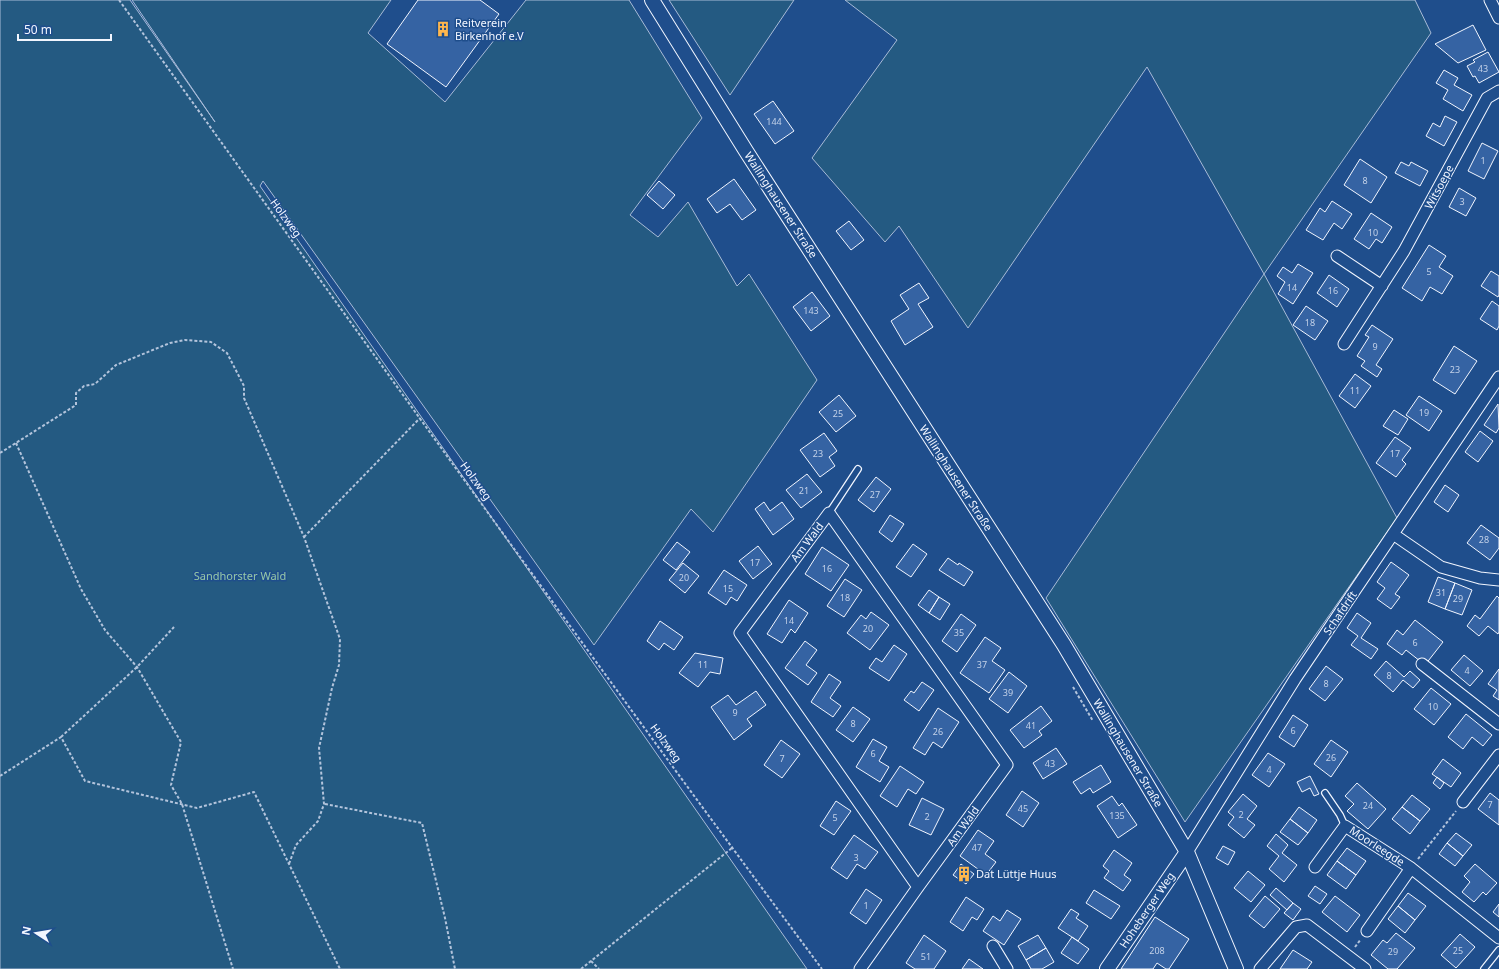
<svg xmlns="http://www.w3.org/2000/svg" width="1499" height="969" font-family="'Noto Sans',sans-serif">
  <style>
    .green { fill: #245a82; stroke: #a8bbd7 }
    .building { fill: #3563a3; stroke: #f2f6ff }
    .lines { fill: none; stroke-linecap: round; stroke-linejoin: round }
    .service-casing { stroke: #f2f6ff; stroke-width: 8 }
    .minor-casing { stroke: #f2f6ff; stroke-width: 13 }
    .tertiary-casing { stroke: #f2f6ff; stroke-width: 16 }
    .path { stroke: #b3c4dc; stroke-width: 2; stroke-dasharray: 3 2; stroke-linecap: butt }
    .service { stroke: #1f4e8c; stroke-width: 5.5 }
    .minor { stroke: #1f4e8c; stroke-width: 11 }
    .tertiary { stroke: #1f4e8c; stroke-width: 14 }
    .labels { text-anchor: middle; stroke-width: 3; stroke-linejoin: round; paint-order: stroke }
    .number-label { font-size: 9px; fill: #c3d1e8 }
    .poi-label { font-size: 11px; fill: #f2f6ff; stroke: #1f4e8c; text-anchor: start }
    .street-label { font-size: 11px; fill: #f2f6ff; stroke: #1f4e8c }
    .park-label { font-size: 11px; fill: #97c8a6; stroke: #1f4e8c }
  </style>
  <rect width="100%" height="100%" fill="#1f4e8c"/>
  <path class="green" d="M0 0H130L215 122 132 0H391L368 33 445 102 526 0H629L702 118 630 215 658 237 688 202 737 286 749 274 817 380 713 532 691 509 594 645 263 181 260 186 807 969H0Z
    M669 0H794L730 95Z
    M845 0H1415L1431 33 1264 274 1397 518 1185 822 1046 598 1264 274 1147 67 968 328 899 226 885 242 812 158 897 40Z"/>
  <path class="building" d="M418 0H480L499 14 446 87 387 44Z
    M1473 25 1486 50 1458 63 1435 44Z
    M1488 52 1499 72 1479 83 1475 76 1473 77 1467 66 1475 62 1473 60Z
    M1444 70 1458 78 1454 85 1472 95 1463 111 1443 99 1448 90 1436 83Z
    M773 101 794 131 775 144 754 114Z
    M1445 116 1457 122 1444 146 1426 136 1433 123 1440 127Z
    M1482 143 1498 151 1484 179 1468 171Z
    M1360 159 1387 177 1371 203 1344 185Z
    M1401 162 1409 166 1411 162 1428 171 1420 186 1395 173Z
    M734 179 756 210 742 220 730 204 717 213 707 199Z
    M659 181 675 195 663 209 647 195Z
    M1459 188 1476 198 1466 216 1449 207Z
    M1332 201 1352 214 1342 229 1334 223 1323 240 1306 230 1320 208 1325 212Z
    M1371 213 1392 227 1382 243 1376 239 1369 249 1354 239Z
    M849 221 864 240 851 250 836 231Z
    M1429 245 1446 256 1439 267 1453 276 1442 294 1430 287 1422 301 1402 288Z
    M1298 264 1313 273 1293 304 1278 294 1285 282 1277 276 1283 267 1292 273Z
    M1491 271 1499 276V295L1498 297 1481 286Z
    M1329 275 1349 289 1337 307 1317 293Z
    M919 283 929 298 918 304 933 327 905 345 891 321 909 309 900 295Z
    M812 292 830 316 811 331 793 307Z
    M1492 301 1499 306V326L1497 330 1480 319Z
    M1306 306 1328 321 1315 340 1293 325Z
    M1372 325 1393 339 1376 365 1382 369 1377 377 1361 366 1365 361 1357 356 1369 337 1365 335Z
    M1454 346 1477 361 1455 394 1433 380Z
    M1355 374 1371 386 1355 408 1339 396Z
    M839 395 856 416 836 432 819 412Z
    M1419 396 1442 411 1429 431 1406 415Z
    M1498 404 1499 428 1496 433 1484 425Z
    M1394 410 1408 419 1398 435 1383 426Z
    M1480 431 1493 441 1478 462 1465 452Z
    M824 433 837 451 829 457 835 466 820 477 800 450Z
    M1395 437 1411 448 1402 460 1406 464 1396 477 1376 463Z
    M807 474 822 492 801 508 786 490Z
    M876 477 891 489 874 512 858 500Z
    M1445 485 1459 495 1448 512 1434 502Z
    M764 502 770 511 782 502 794 519 773 535 755 509Z
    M890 515 904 524 892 542 879 532Z
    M1481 525 1499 538V548L1490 560 1467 543Z
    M677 542 690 552 676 570 663 560Z
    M913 544 927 554 911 577 896 567Z
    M758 546 772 564 753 579 739 561Z
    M822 547 849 565 831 591 805 574Z
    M948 558 958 565 959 563 973 572 964 586 939 570Z
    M1391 562 1409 575 1395 594 1400 597 1391 609 1377 599 1385 588 1377 582Z
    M683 563 699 576 685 593 669 580Z
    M724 570 747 585 737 601 731 597 726 605 708 593Z
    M1438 577 1455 583 1445 609 1428 602Z
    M845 579 862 590 844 617 827 606Z
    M1455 583 1472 590 1462 615 1445 609Z
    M929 590 939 597 929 613 918 605Z
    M1497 596 1499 598V632L1498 634 1488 626 1479 636 1467 626 1475 615 1480 619Z
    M939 597 950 604 940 620 929 613Z
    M789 600 808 613 795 633 791 629 782 643 767 634Z
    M871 612 889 625 870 650 847 633 861 615 866 619Z
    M1357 613 1371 623 1361 638 1378 649 1371 659 1351 645 1358 636 1347 628Z
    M961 614 976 625 957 652 942 641Z
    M1415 620 1443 642 1425 665 1406 650 1402 655 1387 644 1397 630 1403 635Z
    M660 621 683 637 674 650 664 643 659 650 647 641Z
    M985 637 1001 648 992 661 1005 670 989 693 960 673Z
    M805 641 817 650 806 665 817 673 808 685 785 668Z
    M894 645 907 654 889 681 869 668 876 658 882 662Z
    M695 653 723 658 720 674 710 672 698 687 679 673Z
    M1464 655 1483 671 1470 686 1451 670Z
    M1386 661 1404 677 1410 671 1420 680 1413 688 1403 680 1393 692 1374 675Z
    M1326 666 1343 679 1325 701 1309 689Z
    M1499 669V700L1493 696 1497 690 1488 684Z
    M1009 672 1027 686 1008 713 989 699Z
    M829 674 841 682 830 698 841 706 833 717 811 702Z
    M922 682 934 690 919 711 904 700 911 691 914 693Z
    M1431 688 1451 704 1434 725 1414 709Z
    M756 691 766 705 747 719 752 726 734 740 711 707 728 695 736 705Z
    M1041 706 1052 721 1039 731 1042 735 1024 748 1010 730Z
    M853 707 870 719 853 742 836 730Z
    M938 708 959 722 942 748 933 742 925 755 913 748Z
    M1466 714 1492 735 1483 746 1472 737 1463 749 1448 737Z
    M1293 715 1308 725 1294 747 1279 737Z
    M873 739 887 747 879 761 889 767 880 782 856 767Z
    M781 740 800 754 782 778 764 765Z
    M1331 740 1348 752 1331 777 1314 764Z
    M1056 748 1067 764 1043 779 1033 763Z
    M1268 753 1285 764 1269 787 1252 775Z
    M1443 759 1461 773 1451 787 1432 774Z
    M1101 765 1111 782 1093 793 1090 788 1081 794 1073 782Z
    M900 766 924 782 916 794 908 789 897 807 880 796Z
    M1310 776 1319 794 1314 796 1310 788 1302 792 1297 782Z
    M1437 777 1444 783 1440 789 1433 783Z
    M1357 783 1386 809 1368 829 1347 811 1354 804 1345 796Z
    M1022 791 1039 803 1023 827 1006 815Z
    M1490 793 1499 800V825L1478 809Z
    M1243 794 1257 806 1247 819 1255 825 1244 838 1228 825 1234 817 1228 812Z
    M1412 795 1430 809 1420 821 1402 807Z
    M1112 796 1119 806 1122 803 1137 825 1118 838 1097 806Z
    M922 798 944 809 931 835 909 825Z
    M836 801 851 811 834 835 820 826Z
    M1299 807 1317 820 1308 833 1290 819Z
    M1402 807 1420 821 1410 834 1392 819Z
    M1290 819 1308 833 1298 845 1280 832Z
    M978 830 994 841 985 854 996 862 986 875 960 856Z
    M1456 833 1472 845 1463 856 1447 843Z
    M1276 834 1288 845 1282 853 1297 865 1284 882 1269 869 1279 856 1267 846Z
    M854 835 878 852 865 869 857 864 847 879 831 868Z
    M1447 843 1463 856 1455 866 1439 854Z
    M1223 846 1235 852 1228 865 1216 858Z
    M1347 848 1366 861 1356 875 1337 861Z
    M1114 850 1132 863 1124 875 1131 880 1123 891 1104 878 1109 871 1103 866Z
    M1337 861 1356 875 1346 889 1327 875Z
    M961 864 974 874 966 884 953 875Z
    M1475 864 1497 883 1486 895 1483 892 1474 902 1462 892 1470 882 1464 876Z
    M1248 871 1265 885 1251 902 1234 888Z
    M1315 886 1327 894 1320 904 1308 896Z
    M1276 888 1293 903 1287 910 1270 895Z
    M866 889 882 900 866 924 850 913Z
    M1094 890 1120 906 1111 919 1086 903Z
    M1408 893 1426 906 1415 920 1398 906Z
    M1265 896 1280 909 1264 928 1249 916Z
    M1335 896 1360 915 1347 932 1322 912Z
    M966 897 984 909 977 920 972 917 963 931 950 922Z
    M1293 903 1301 909 1293 920 1284 913Z
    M1499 904V917L1493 912Z
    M1398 906 1415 920 1405 933 1388 919Z
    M1071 909 1079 914 1076 918 1088 926 1078 941 1058 928Z
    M1007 910 1021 919 1004 945 983 931 993 916 1000 921Z
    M1155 917 1189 939 1169 969H1166L1157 963 1153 969H1121Z
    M1396 933 1415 948 1397 969H1388L1371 955 1383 940 1387 943Z
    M1460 934 1475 947 1456 968 1441 955Z
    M924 935 946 951 934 969H915L906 963Z
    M1038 935 1046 948 1026 960 1018 946Z
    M1072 937 1089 949 1078 964 1061 953Z
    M1046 948 1054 962 1042 969H1031L1026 960Z
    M1293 950 1312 962 1307 969H1280Z
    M969 959 983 969H962Z"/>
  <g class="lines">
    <defs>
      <path id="service" d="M829 513 858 469
        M1325 793 1340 815 1345 826
        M1484 969 1499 950"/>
      <path id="minor" d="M1490 0 1499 18
        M1337 256 1382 286
        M1344 344 1404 251 1487 98 1499 91
        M1393 534 1441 567 1480 578 1499 580
        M1422 664 1499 724
        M1463 802 1499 755
        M1187 852 1295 679 1499 377
        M1315 867 1345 826 1411 868 1499 938
        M1367 931 1411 868
        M993 946 1007 969
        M860 969 918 887 1007 765 829 513 740 633 918 887
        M1260 969 1296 927 1307 925 1365 969"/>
      <path id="tertiary" d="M652 0 746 151 1064 645 1187 852 1236 969
        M1107 969 1187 852"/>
    </defs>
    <use href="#service" class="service-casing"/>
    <use href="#minor" class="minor-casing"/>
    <use href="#tertiary" class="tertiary-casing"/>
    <path class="path" d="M119 0C352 324 584 649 822 969
      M16 443 81 589 105 630 137 667 181 742 171 785 182 804 233 969
      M0 453 76 405V393L84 386 95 384 116 365 170 343 185 340 211 342 227 353 244 386V398L304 537 340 639 339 665 332 688 319 748 324 804 318 821 296 845 289 864
      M304 537 420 418
      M1073 687 1093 721
      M61 737 137 667 174 627
      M0 776 61 737 85 781 197 808 254 792 340 969
      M325 804 422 823 445 918 455 969
      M1418 859 1456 811
      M1355 947 1361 939
      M591 961 599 969
      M581 969 732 848"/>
    <use href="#service" class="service"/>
    <use href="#minor" class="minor"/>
    <use href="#tertiary" class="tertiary"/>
  </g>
  <defs>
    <symbol id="building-bare" viewBox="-9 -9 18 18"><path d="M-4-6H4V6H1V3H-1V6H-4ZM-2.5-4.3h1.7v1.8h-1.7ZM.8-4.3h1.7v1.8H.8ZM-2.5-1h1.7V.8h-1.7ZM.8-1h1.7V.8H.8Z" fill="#ffb74d" stroke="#1f4e8c" stroke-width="2.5" paint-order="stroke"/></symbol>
  </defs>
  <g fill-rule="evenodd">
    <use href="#building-bare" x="432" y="18" width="22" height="22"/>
    <use href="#building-bare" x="953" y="863" width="22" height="22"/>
  </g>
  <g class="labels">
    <g class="number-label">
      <text x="1483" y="72">43</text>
      <text x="774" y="125">144</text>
      <text x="1483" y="164">1</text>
      <text x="1365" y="184">8</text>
      <text x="1462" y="205">3</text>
      <text x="1373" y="236">10</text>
      <text x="1429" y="275">5</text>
      <text x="1292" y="291">14</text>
      <text x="1333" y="294">16</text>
      <text x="811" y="314">143</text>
      <text x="1310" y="326">18</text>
      <text x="1375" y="350">9</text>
      <text x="1455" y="373">23</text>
      <text x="1355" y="394">11</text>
      <text x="1424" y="416">19</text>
      <text x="838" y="417">25</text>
      <text x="818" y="457">23</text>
      <text x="1395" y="457">17</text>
      <text x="804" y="494">21</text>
      <text x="875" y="498">27</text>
      <text x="1484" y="543">28</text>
      <text x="755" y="566">17</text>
      <text x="827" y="572">16</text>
      <text x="684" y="581">20</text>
      <text x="728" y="592">15</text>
      <text x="1441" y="596">31</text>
      <text x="845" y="601">18</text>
      <text x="1458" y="602">29</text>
      <text x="789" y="624">14</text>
      <text x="868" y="632">20</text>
      <text x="959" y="636">35</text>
      <text x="1415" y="646">6</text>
      <text x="703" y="668">11</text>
      <text x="982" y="668">37</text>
      <text x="1467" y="674">4</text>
      <text x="1389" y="679">8</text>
      <text x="1326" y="687">8</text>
      <text x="1008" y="696">39</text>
      <text x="1433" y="710">10</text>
      <text x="735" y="716">9</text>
      <text x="853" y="727">8</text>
      <text x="1031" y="729">41</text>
      <text x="1293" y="734">6</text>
      <text x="938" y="735">26</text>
      <text x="873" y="757">6</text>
      <text x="1331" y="761">26</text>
      <text x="782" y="762">7</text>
      <text x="1050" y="767">43</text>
      <text x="1269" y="773">4</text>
      <text x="1490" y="808">7</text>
      <text x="1368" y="809">24</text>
      <text x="1023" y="812">45</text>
      <text x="1241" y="818">2</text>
      <text x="1117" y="819">135</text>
      <text x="927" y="820">2</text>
      <text x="835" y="821">5</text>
      <text x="977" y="851">47</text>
      <text x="856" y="861">3</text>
      <text x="866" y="909">1</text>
      <text x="1157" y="954">208</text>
      <text x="1458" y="954">25</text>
      <text x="1393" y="955">29</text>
      <text x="926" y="960">51</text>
    </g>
    <g class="poi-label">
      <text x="455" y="27">Reitverein<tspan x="455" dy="13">Birkenhof e.V</tspan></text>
      <text x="976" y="878">Dat Lüttje Huus</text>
    </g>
    <g class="street-label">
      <text transform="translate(1439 187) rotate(-62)" y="4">Witsoepe</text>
      <text transform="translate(781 205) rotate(57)" y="4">Wallinghausener Straße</text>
      <text transform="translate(286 218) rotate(54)" y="4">Holzweg</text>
      <text transform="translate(956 478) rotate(57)" y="4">Wallinghausener Straße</text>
      <text transform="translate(476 481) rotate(54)" y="4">Holzweg</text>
      <text transform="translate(807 542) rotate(-53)" y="4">Am Wald</text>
      <text transform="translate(1340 613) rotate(-56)" y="4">Schafdrift</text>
      <text transform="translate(666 743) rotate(54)" y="4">Holzweg</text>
      <text transform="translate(1128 753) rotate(59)" y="4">Wallinghausener Straße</text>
      <text transform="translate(963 826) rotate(-54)" y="4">Am Wald</text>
      <text transform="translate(1377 846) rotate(33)" y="4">Moorleegde</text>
      <text transform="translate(1147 910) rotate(-56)" y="4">Hoheberger Weg</text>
    </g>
    <g class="park-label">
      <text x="240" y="580">Sandhorster Wald</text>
    </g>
  </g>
  <g transform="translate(36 933) rotate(282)" stroke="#1f4e8c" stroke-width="3" paint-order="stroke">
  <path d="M0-3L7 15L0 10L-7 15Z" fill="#f2f6ff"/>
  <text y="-6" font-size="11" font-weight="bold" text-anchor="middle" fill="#f2f6ff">N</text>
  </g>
  <path d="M18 34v6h93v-6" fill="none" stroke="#f2f6ff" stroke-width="2"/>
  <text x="24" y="34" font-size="12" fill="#f2f6ff" stroke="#1f4e8c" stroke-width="3" paint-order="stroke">50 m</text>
</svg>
